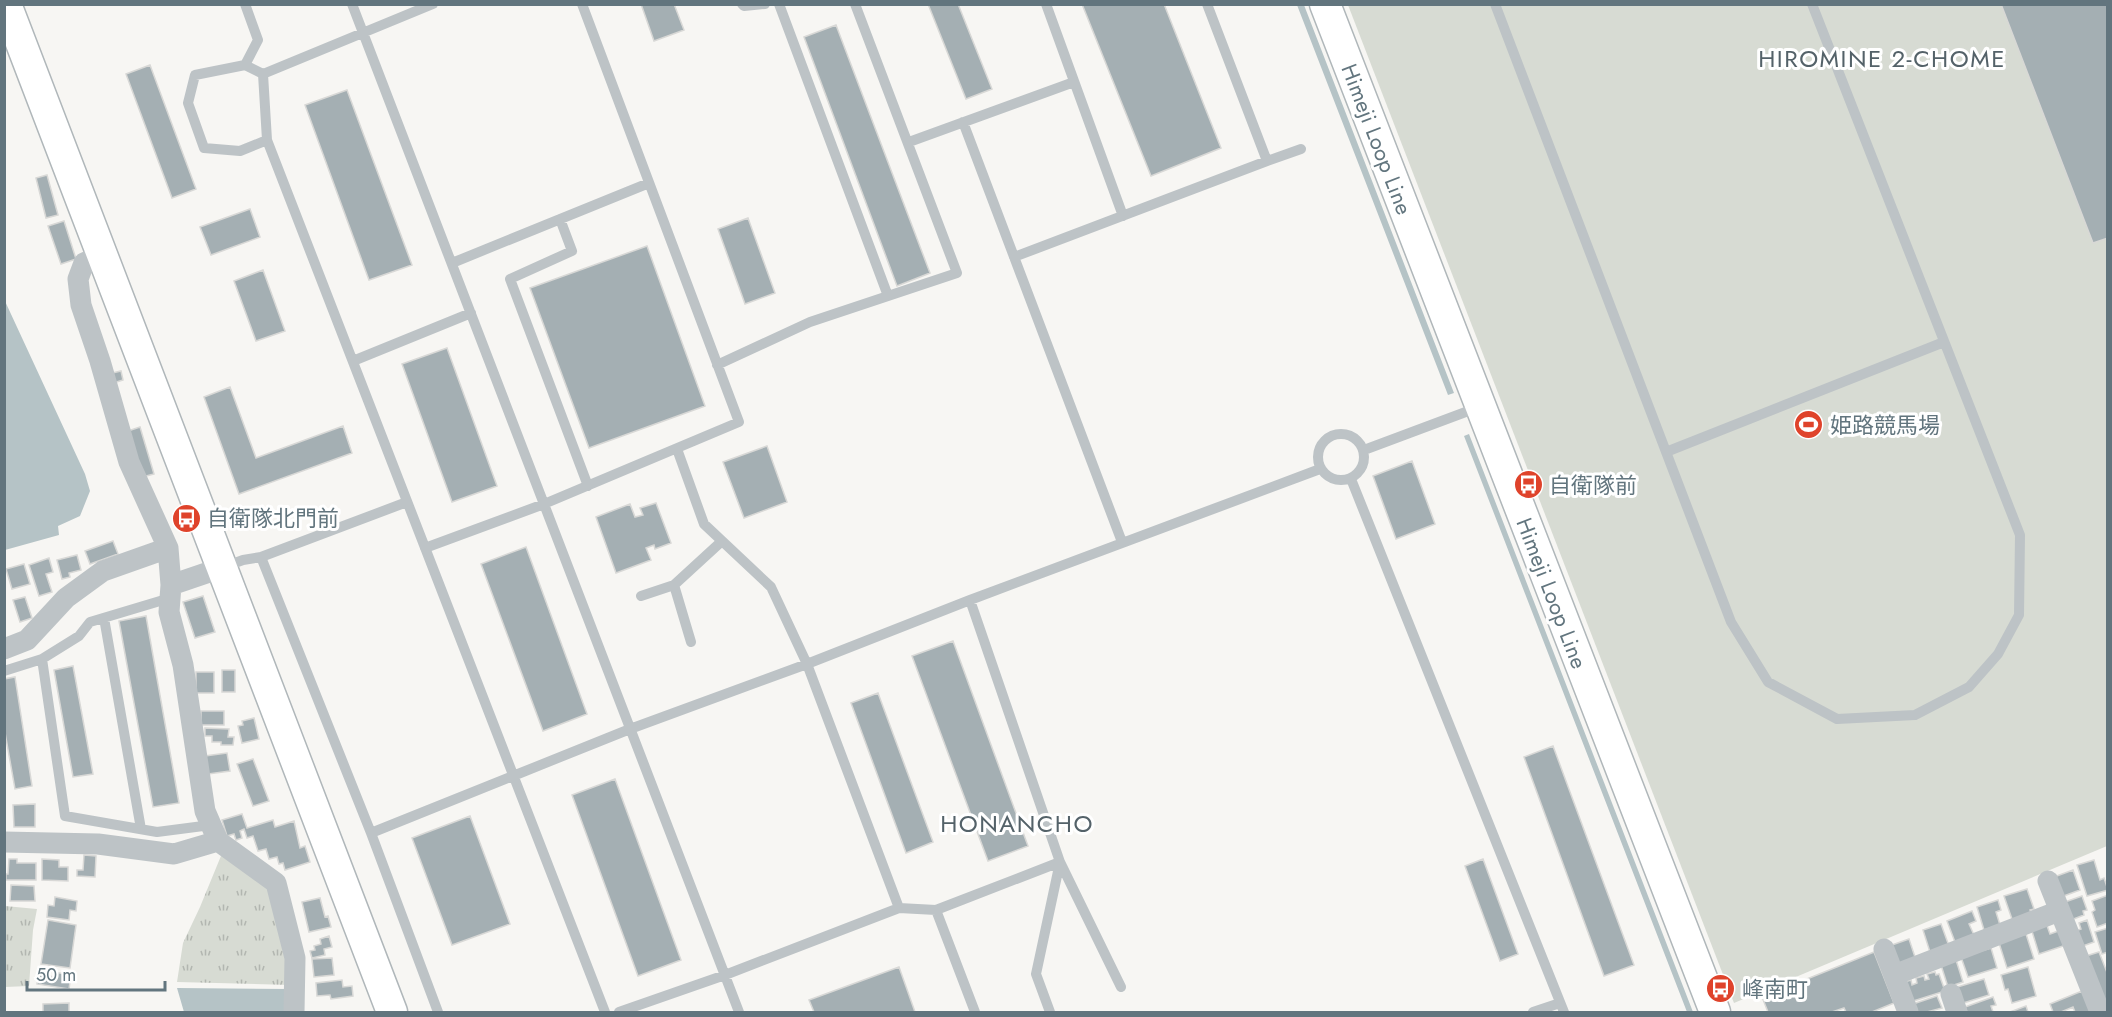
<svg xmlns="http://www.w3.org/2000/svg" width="2112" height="1017" font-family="Jost,'Noto Sans JP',sans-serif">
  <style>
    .grass { fill: url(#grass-tufts) }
    .pitch { fill: #d7dbd3 }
    .water { fill: #b5c3c6 }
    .building { fill: #a4afb3; stroke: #d8d8d6; stroke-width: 1.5 }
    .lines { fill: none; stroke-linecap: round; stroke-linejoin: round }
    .secondary-casing { stroke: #b0b7ba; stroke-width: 33 }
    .lane { stroke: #bdc3c6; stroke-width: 10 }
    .street { stroke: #bdc3c6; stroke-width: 21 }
    .secondary { stroke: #fff; stroke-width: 30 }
    .labels { text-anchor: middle; stroke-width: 6; stroke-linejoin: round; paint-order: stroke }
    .street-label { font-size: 22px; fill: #62757e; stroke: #fff }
    .poi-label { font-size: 22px; fill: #62757e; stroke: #fff; text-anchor: start }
    .neighbourhood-label { font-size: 24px; letter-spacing: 1.5px; fill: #546269; stroke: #fff }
  </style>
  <defs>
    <pattern id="grass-tufts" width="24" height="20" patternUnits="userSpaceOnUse" patternTransform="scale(1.5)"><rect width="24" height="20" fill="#d7dbd3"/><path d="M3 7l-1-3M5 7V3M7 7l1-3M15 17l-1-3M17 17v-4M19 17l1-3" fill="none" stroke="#b2b6b0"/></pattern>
  </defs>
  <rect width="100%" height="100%" fill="#f7f6f3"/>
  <path class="grass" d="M223 851 274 892 291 985 177 982 183 943 200 907Z
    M5 906 37 909 33 930 29 986 5 987Z"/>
  <path class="pitch" d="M1348 5H2107V846L1734 1003Z"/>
  <path class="water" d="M1297 5H1304L1454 393 1448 395Z
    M4 299 85 474 90 491 80 516 58 526 59 535 5 550Z
    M1469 434 1693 1012H1687L1464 436Z
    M177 988 290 989 292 1012H184Z"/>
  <path class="building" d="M641 4H674L684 30 654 41Z
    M928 4H958L992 89 966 99Z
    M1082 4H1164L1221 148 1151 176Z
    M2001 4H2108V238L2093 243Z
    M836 25 930 273 897 286 804 37Z
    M150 65 196 189 172 198 126 74Z
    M347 90 412 265 369 280 305 105Z
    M47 175 58 215 46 218 36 178Z
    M250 209 260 237 211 255 200 227Z
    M748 218 775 293 745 304 718 229Z
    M64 221 76 259 61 264 48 226Z
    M647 246 705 406 589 448 530 288Z
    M263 270 285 331 256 341 234 281Z
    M447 348 497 486 452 502 402 364Z
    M121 371 123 380 110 384 108 374Z
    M230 387 256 458 343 426 352 453 239 494 204 397Z
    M140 427 154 474 142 477 128 431Z
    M767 446 787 502 744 518 723 462Z
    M1412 461 1435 524 1396 539 1373 476Z
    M656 503 671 543 655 549 654 545 646 548 651 560 616 573 596 517 630 504 635 517 643 515 640 508Z
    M113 541 118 554 90 564 85 551Z
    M526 547 587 714 543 731 481 564Z
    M77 555 81 570 69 573 70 577 62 579 57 560Z
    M49 558 53 572 46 574 52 592 39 596 29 565Z
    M24 564 30 584 12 589 6 569Z
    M203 596 215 632 195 638 183 602Z
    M25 597 32 618 20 622 13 600Z
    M146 616 179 803 153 807 119 621Z
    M953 641 1028 846 988 861 912 656Z
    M73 666 93 774 73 777 54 670Z
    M222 670H235V692H222Z
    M196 672H214V693H196Z
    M15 677 32 786 15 789 4 727V679Z
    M878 693 933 842 906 853 851 703Z
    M201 711H224V725H201Z
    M254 718 259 739 242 743 238 726 243 725 242 721Z
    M205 728 229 729 228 737H234L233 745H221V742H212V736H205Z
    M1553 746 1634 965 1604 976 1524 757Z
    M227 753 230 771 208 774 205 756Z
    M253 759 269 801 253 806 237 764Z
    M615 779 681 960 638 976 572 795Z
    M35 804V827H14L13 805Z
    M242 814 247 828 273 820 275 827 294 821 300 848 305 846 310 862 285 870 283 863 279 864 277 857 269 859 266 849 258 851 253 836 247 838 244 829 240 831 242 838 236 840 234 834 227 836 222 820Z
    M470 816 510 924 452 945 412 838Z
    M84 855 96 856 95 877 77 876V870H83Z
    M9 859H17V863H36V880H6V874H8Z
    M42 859 59 860V867H68V881L42 880Z
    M1483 859 1518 954 1500 961 1465 866Z
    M2094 860 2100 880 2104 878 2108 890 2087 896 2077 865Z
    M2073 870 2080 890 2061 897 2054 877Z
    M11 885 34 886 35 901H10Z
    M2027 889 2034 909 2030 910 2032 916 2013 922 2004 896Z
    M2108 895V923L2097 927 2092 912 2095 910 2092 901Z
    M2082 896 2087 910 2083 911 2084 915 2071 920 2065 902Z
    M55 897 77 901 76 911 70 910 69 920 47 917 48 905 54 906Z
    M320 898 325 917 328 916 331 927 309 932 302 902Z
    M1998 900 2001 910 1996 912 2000 925 1984 930 1977 907Z
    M1972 911 1976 921 1969 924 1974 935 1955 942 1947 921Z
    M48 920 76 925 70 968 41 964Z
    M2087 920 2094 942 2080 947 2075 931 2081 929 2079 923Z
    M2046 923 2050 934 2061 930 2066 945 2039 954 2031 928Z
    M1941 924 1949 946 1930 952 1923 930Z
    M2108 928V952L2102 954 2095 932Z
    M2026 934 2034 959 2007 968 1999 943Z
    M329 936 332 947 324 949 325 955 312 958 310 951 315 950 314 946 321 944 320 939Z
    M1909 939 1916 960 1896 966 1889 946Z
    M1991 948 1997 968 1968 977 1961 957Z
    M1874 952 1894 1003 1872 1012H1846L1844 1008 1832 1012H1768L1762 997Z
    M2099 952 2108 975V1012L2086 956Z
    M332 958 334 975 314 977 312 959Z
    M1956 960 1963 982 1948 987 1941 965Z
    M899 967 915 1012H814L809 1000Z
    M2028 967 2036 996 2012 1003 2008 989 2005 990 2001 975Z
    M54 972 71 975 69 989 37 984 39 974 54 977Z
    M1935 972 1936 975 1939 974 1945 991 1907 1003 1901 983 1911 980 1912 985 1917 983 1916 978 1924 976 1925 980 1929 979 1927 974Z
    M1984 979 1989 995 1960 1004 1954 988Z
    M342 980 343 987 352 986 353 996 331 999 330 995 317 996 316 983Z
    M2082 991 2091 1012H2075L2073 1007 2061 1012H2053L2050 1004Z
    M1937 996 1942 1008 1927 1012H1916L1913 1004Z
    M1993 997 1996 1005 1991 1006 1993 1012H1967L1965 1007Z
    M69 1003V1012H43V1004Z
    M2026 1006 2028 1012H2010Z"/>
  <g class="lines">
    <defs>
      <path id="secondary" d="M6 4 392 1012
        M1325 4 1715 1012"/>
    </defs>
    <use href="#secondary" class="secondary-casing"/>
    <path class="lane" d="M245 4 258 40 245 65
      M352 4 739 1012
      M742 4 744 6 765 4
      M779 4 888 296
      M1046 4 1123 216
      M1207 4 1267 161 1301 149
      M1495 4 1731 622 1768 682 1837 719 1915 715 1969 687 1998 654 2019 615 2020 535 1812 4
      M263 74 433 4
      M963 122 1122 542
      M267 140 240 151 204 148 188 103 195 75 245 65 263 74 267 140 605 1012
      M909 142 1074 82
      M560 219 572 251 510 279 588 486
      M1014 257 1267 161
      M452 263 649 183
      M353 361 471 313
      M717 365 810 322 957 273 855 4
      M1318 457a23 23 0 1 1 46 0a23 23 0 1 1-46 0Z
      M677 449 704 524 771 587 807 664 899 908 936 910 975 1012
      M1364 450 1479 407
      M1666 452 1944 342
      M1351 479 1564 1012
      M425 548 544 504 739 422 582 4
      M261 557 371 833 438 1012
      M224 567 243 560 261 557 407 502
      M674 585 722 541
      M641 596 674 585 691 642
      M970 600 1060 862 1036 974 1050 1012
      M104 618 141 829
      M42 659 65 816 157 832 211 825
      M4 671 42 659 79 636 90 622 170 598
      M371 833 630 729 807 664 970 600 1320 469
      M936 910 1060 862 1121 987
      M619 1012 725 975 899 908
      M1533 1012 1560 1003"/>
    <path class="street" d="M101 255 84 263 78 279 81 305 100 361 129 462 168 548 171 585 169 612 183 665 205 811 218 841 276 883 295 958 294 1012
      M171 585 221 568
      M4 649 27 640 66 598 103 571 168 548
      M4 842 98 844 174 854 218 841
      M2048 881 2100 1012
      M1884 949 1908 1012
      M1894 975 2059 911
      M1951 994 1957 1012"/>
    <use href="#secondary" class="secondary"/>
  </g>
  <defs>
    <symbol id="stadium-disc" viewBox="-11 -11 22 22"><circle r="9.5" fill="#df432b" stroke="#fff"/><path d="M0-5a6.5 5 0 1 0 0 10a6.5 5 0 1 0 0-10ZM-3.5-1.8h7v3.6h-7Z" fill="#fff"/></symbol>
    <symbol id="bus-disc" viewBox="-11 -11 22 22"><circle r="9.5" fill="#df432b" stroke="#fff"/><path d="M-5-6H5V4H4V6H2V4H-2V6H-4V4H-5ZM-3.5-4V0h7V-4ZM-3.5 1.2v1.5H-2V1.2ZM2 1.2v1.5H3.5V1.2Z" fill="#fff"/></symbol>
  </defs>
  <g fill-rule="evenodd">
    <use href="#stadium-disc" x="1792" y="408" width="33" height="33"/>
    <use href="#bus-disc" x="1512" y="468" width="33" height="33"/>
    <use href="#bus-disc" x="170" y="502" width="33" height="33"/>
    <use href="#bus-disc" x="1704" y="972" width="33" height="33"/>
  </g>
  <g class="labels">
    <g class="street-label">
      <text transform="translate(1377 139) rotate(69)" y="8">Himeji Loop Line</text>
      <text transform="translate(1552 593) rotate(69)" y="8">Himeji Loop Line</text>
    </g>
    <g class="poi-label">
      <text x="1830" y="433">姫路競馬場</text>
      <text x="1549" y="493">自衛隊前</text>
      <text x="207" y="526">自衛隊北門前</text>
      <text x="1742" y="997">峰南町</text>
    </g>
    <g class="neighbourhood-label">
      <text x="1882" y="67">HIROMINE 2-CHOME</text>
      <text x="1017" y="832">HONANCHO</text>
    </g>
  </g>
  <rect width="2112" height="1017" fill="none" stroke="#62757e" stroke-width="12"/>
  <path d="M27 981v9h138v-9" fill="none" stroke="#62757e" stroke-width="3"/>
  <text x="36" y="981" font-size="18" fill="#62757e" stroke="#ffffff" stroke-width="4.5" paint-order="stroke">50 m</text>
</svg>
